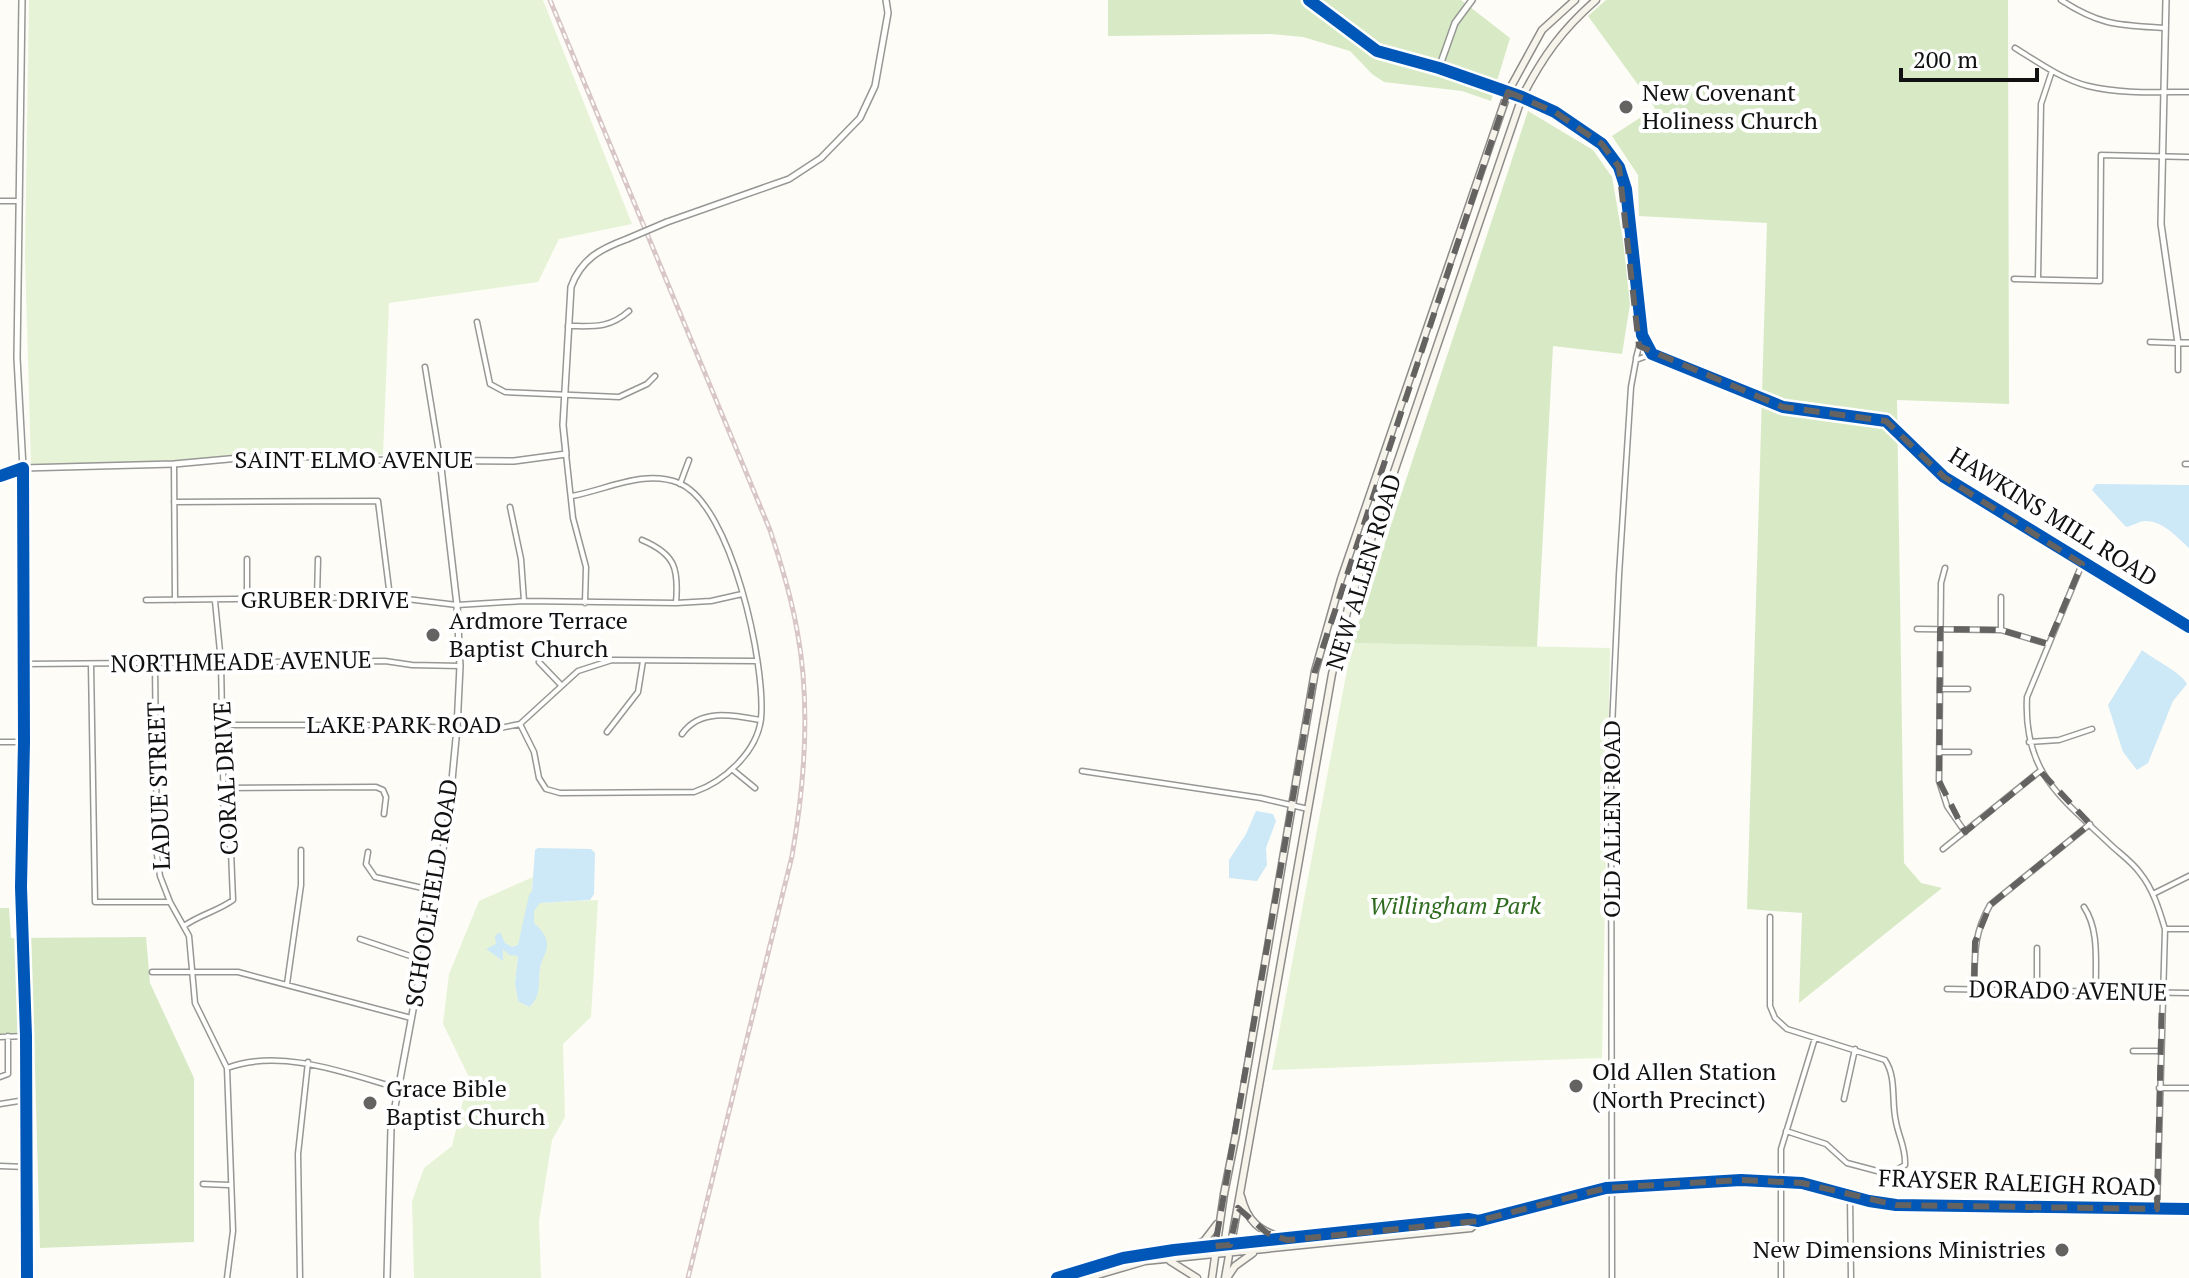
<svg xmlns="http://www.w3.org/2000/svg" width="2189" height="1278" font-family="'PT Serif',serif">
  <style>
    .green { fill: #e7f3d7 }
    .forest { fill: #d8eac5 }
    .water { fill: #cde8f7 }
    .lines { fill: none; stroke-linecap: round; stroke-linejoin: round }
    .minor-casing { stroke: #979795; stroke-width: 7 }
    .tertiary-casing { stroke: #979795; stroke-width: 8 }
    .secondary-casing { stroke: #8e8d8b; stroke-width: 9 }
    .minor { stroke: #fffffe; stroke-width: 4 }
    .tertiary { stroke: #fffffe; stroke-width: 5 }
    .secondary { stroke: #f6f4eb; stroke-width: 6 }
    .rail-casing { stroke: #d9c6c7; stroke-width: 5 }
    .rail { stroke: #fff; stroke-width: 2; stroke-dasharray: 6; stroke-linecap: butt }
    .tertiary-bridge-casing { stroke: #979795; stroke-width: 8; stroke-linecap: butt }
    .tertiary-bridge { stroke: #fffffe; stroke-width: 5 }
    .cycleway-casing { stroke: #fff; stroke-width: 17 }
    .cycleway { stroke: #0057b8; stroke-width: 12 }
    .marked { fill: none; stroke: #646362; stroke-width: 6; stroke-dasharray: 16 10; stroke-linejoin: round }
    .poi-dot { fill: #646362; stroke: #fff; stroke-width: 3 }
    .labels { text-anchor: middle; stroke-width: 8; stroke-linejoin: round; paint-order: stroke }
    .poi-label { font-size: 24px; fill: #111; stroke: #fff; text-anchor: start }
    .street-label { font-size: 24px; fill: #111; stroke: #fff }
    .park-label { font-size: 24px; font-style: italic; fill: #2f6b1f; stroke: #fff }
  </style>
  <rect width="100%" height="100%" fill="#fdfcf7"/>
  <path class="green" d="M29 0H543L632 224 559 239 538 282 389 303 383 455 280 452 157 462 31 464 25 257Z
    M1352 643 1610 648 1602 1058 1272 1070Z
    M533 877 532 891 518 945 512 947 505 943 499 932 503 960V949L518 956 515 983 518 1000 528 1007C538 992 538 987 540 970 543 947 555 944 534 923V911L539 903 598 900 591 1017 563 1044 565 1117 552 1140 539 1221 541 1278H414L412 1201 424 1168 452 1146 469 1077 443 1024 449 974 479 901Z"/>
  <path class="forest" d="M1108 0H1461L1510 38 1491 101 1462 91 1384 82 1372 74 1350 51 1303 37 1271 34 1108 36Z
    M1606 0H2008L2009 404 1897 400 1904 863 1921 883 1942 888 1799 1003 1802 913 1747 909 1767 223 1639 216 1638 175 1612 136 1655 108 1588 16Z
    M1528 111 1593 150 1612 177 1632 292 1622 354 1553 346 1537 647 1352 643Z
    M0 908H9L11 938 146 937 150 983 194 1078V1242L40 1248 34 1035 0 1034Z"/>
  <path class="water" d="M2096 484 2189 485V548C2178 538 2162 520 2145 521 2139 521 2132 526 2126 527L2092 490Z
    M2142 650C2153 659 2182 673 2187 684L2173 701 2148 763 2137 770 2123 752 2108 705Z
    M1256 811 1273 814 1276 821 1266 848 1267 865 1257 881 1229 878V860L1246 834Z
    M538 848 591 849 595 853 594 894 590 900 540 903 534 911V923C541 930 547 935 547 945 547 952 543 957 541 964 537 979 543 996 529 1007L518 1001 515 983 518 956 509 955 503 949V961L486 949 496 944 495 936 500 932 505 943 512 947 518 945 529 895 532 891 535 850Z"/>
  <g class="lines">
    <defs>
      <path id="minor" d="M2061 0C2101 26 2119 25 2165 28
        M2015 48C2038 62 2061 79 2088 86 2121 94 2156 92 2189 92
        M0 201H19
        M2014 279 2100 281 2101 155 2189 157
        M2038 279 2041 104 2052 71
        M477 322 490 384 505 392 619 397 647 384 655 376
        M568 326C593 326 609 329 629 311
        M2150 342 2178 343V370
        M1636 358 1642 335
        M425 367 440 459
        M566 454 573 518 586 567 585 603
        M174 464 175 600
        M2185 464H2189
        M680 484 689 460
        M174 502 378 501 390 597
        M510 507 521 559 524 601
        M642 540C675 554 679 568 676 603
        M2082 564 2027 697C2023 774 2062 798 2113 847 2122 855 2133 863 2140 873 2153 889 2159 909 2165 929L2157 1209
        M1945 568 1941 583 1939 781 1947 806 1965 832
        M317 597 318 559
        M247 598V559
        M146 600 390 597 457 605 524 601 676 603 711 601 742 594
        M1917 629 2001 630 2048 644
        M2001 630V597
        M539 662 561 685
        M155 663 157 855 160 876 170 902 189 936 195 1003 227 1068 233 1231 227 1278
        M25 664 385 661 412 665 460 666
        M91 664 95 902H170
        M1940 689H1968
        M520 724 534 752 539 778 546 789 560 793 694 792C724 782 757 752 761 719 766 666 732 505 679 483 644 469 606 490 572 496
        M221 725H392L490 730 520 724 578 671 612 660 756 661
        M607 732 638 692 643 661
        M682 734C700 708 733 715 760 720
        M0 742H24
        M2029 742 2059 740 2092 729
        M1940 752H1969
        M733 770 755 788
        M1082 771 1261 798 1308 809
        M223 788 376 787 383 790 386 797 384 814
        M1943 849 2040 771
        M368 852 366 864 375 877 435 891
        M2153 894 2189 876
        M2084 907C2100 931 2095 963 2096 991
        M1770 917V1006L1775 1018 1787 1029 1885 1060C1897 1078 1891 1101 1896 1122 1899 1138 1906 1148 1905 1165L1894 1171 1881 1172 1847 1163 1826 1144 1786 1131
        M184 926C199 915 218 911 233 900L231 851 224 822 221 662 215 601
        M2165 929H2189
        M360 939 422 960
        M152 972H238L411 1018
        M287 984 301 885V850
        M1947 989 2189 993
        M1974 989C1975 955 1973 935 1990 905L2090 824
        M2037 990V948
        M0 1037 26 1036
        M2133 1051H2159
        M227 1068C280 1048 346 1073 397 1088
        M0 1077 8 1074V1036
        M2159 1088H2189
        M1844 1099 1855 1049
        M0 1104 25 1100
        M0 1166 26 1167
        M203 1184 229 1185
        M1850 1196 1851 1278
        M300 1278 298 1154 308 1062
        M1612 1278 1611 749 1619 575 1631 387 1636 360 1652 354
        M1781 1278V1149L1815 1038"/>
      <path id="tertiary" d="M22 0 17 358 23 468 174 464 273 455 377 460 514 461 566 454 563 425 571 287C581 259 600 249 627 239
        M1309 0 1377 51 1439 68 1522 97 1555 112 1602 144 1619 167 1626 189 1642 335 1652 354 1783 407 1886 421 1944 477 2189 627
        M2166 0 2161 224 2178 343H2189
        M1439 68 1455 23 1472 0
        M667 222 789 179 821 158 860 118 875 86 888 13 886 0
        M387 1278 391 1128 448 822 457 728 460 666 457 605 440 459"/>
      <path id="secondary" d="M0 476 23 468 24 742 21 887 26 1036 27 1278
        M1241 1196C1247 1221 1259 1231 1283 1238
        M1194 1246 1204 1241 1217 1224
        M1170 1261 1197 1278
        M1057 1278 1123 1258 1174 1250 1468 1219 1478 1221 1606 1188 1741 1180 1802 1183 1869 1201 1896 1205 2189 1209
        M1087 1278 1145 1261 1471 1228 1478 1221
        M1212 1278 1224 1194 1236 1134 1315 671 1341 579 1508 92 1542 30 1575 0
        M1225 1278 1332 674 1349 604 1522 97C1543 56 1562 30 1596 0
        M1227 1278 1235 1266 1253 1253"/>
    </defs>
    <use href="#minor" class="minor-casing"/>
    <use href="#tertiary" class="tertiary-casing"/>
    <use href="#secondary" class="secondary-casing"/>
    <use href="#minor" class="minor"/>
    <use href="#tertiary" class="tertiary"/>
    <use href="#secondary" class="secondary"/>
    <defs>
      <path id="rail" d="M550 0 770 530C781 563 791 596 797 630 811 704 805 782 792 856L688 1278"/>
    </defs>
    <use href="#rail" class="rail-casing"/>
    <use href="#rail" class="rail"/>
    <defs>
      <path id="tertiary-bridge" d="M627 239 667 222"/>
    </defs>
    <use href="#tertiary-bridge" class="tertiary-bridge-casing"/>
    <use href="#tertiary-bridge" class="tertiary-bridge"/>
    <defs>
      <path id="cycleway" d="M1309 0 1377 51 1439 68 1522 97 1555 112 1602 144 1619 167 1626 189 1642 335 1652 354 1783 407 1886 421 1944 477 2189 627
        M0 476 23 468 24 742 21 887 26 1036 27 1278
        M1057 1278 1123 1258 1174 1250 1468 1219 1478 1221 1606 1188 1741 1180 1802 1183 1869 1201 1896 1205 2189 1209"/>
    </defs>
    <use href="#cycleway" class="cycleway-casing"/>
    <use href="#cycleway" class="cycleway"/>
  </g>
  <path class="marked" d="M1508 92 1555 112 1602 144 1619 167 1639 346 1783 407 1886 421 1944 477 2082 564 2048 644 2001 630 1940 629 1939 781 1965 832 2040 771 2090 824 1990 905 1975 942 1974 989 2162 993 2157 1209 1896 1205 1802 1183 1741 1180 1606 1188 1478 1221 1287 1240 1267 1233 1238 1208 1230 1245 1215 1246 1315 671Z"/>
  <g class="poi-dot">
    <circle cx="1626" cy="107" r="8"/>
    <circle cx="433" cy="635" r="8"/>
    <circle cx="1576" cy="1086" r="8"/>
    <circle cx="370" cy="1103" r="8"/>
    <circle cx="2062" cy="1250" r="8"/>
  </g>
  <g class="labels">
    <g class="poi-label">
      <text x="1642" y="101">New Covenant<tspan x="1642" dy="28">Holiness Church</tspan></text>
      <text x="449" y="629">Ardmore Terrace<tspan x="449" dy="28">Baptist Church</tspan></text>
      <text x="1592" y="1080">Old Allen Station<tspan x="1592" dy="28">(North Precinct)</tspan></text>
      <text x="386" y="1097">Grace Bible<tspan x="386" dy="28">Baptist Church</tspan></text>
      <text x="2046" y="1258" text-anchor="end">New Dimensions Ministries</text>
    </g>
    <g class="street-label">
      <text x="354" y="468">SAINT ELMO AVENUE</text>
      <text transform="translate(2053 517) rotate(32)" y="8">HAWKINS MILL ROAD</text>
      <text transform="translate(1364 572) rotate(-73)" y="8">NEW ALLEN ROAD</text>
      <text x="325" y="608">GRUBER DRIVE</text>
      <text transform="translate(241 662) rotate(-1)" y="8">NORTHMEADE AVENUE</text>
      <text x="404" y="733">LAKE PARK ROAD</text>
      <text transform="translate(226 778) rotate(-93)" y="8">CORAL DRIVE</text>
      <text transform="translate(159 786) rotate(-92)" y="8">LADUE STREET</text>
      <text transform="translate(1612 819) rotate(-90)" y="8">OLD ALLEN ROAD</text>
      <text transform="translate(432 893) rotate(-81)" y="8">SCHOOLFIELD ROAD</text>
      <text transform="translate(2068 991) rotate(1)" y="8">DORADO AVENUE</text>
      <text transform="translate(2017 1183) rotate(2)" y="8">FRAYSER RALEIGH ROAD</text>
    </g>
    <g class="park-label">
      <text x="1455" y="914">Willingham Park</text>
    </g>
  </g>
  <path d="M1901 68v12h136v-12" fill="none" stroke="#111111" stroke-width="4"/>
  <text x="1913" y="68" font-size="24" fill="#111111" stroke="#ffffff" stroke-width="6" paint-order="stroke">200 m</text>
</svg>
